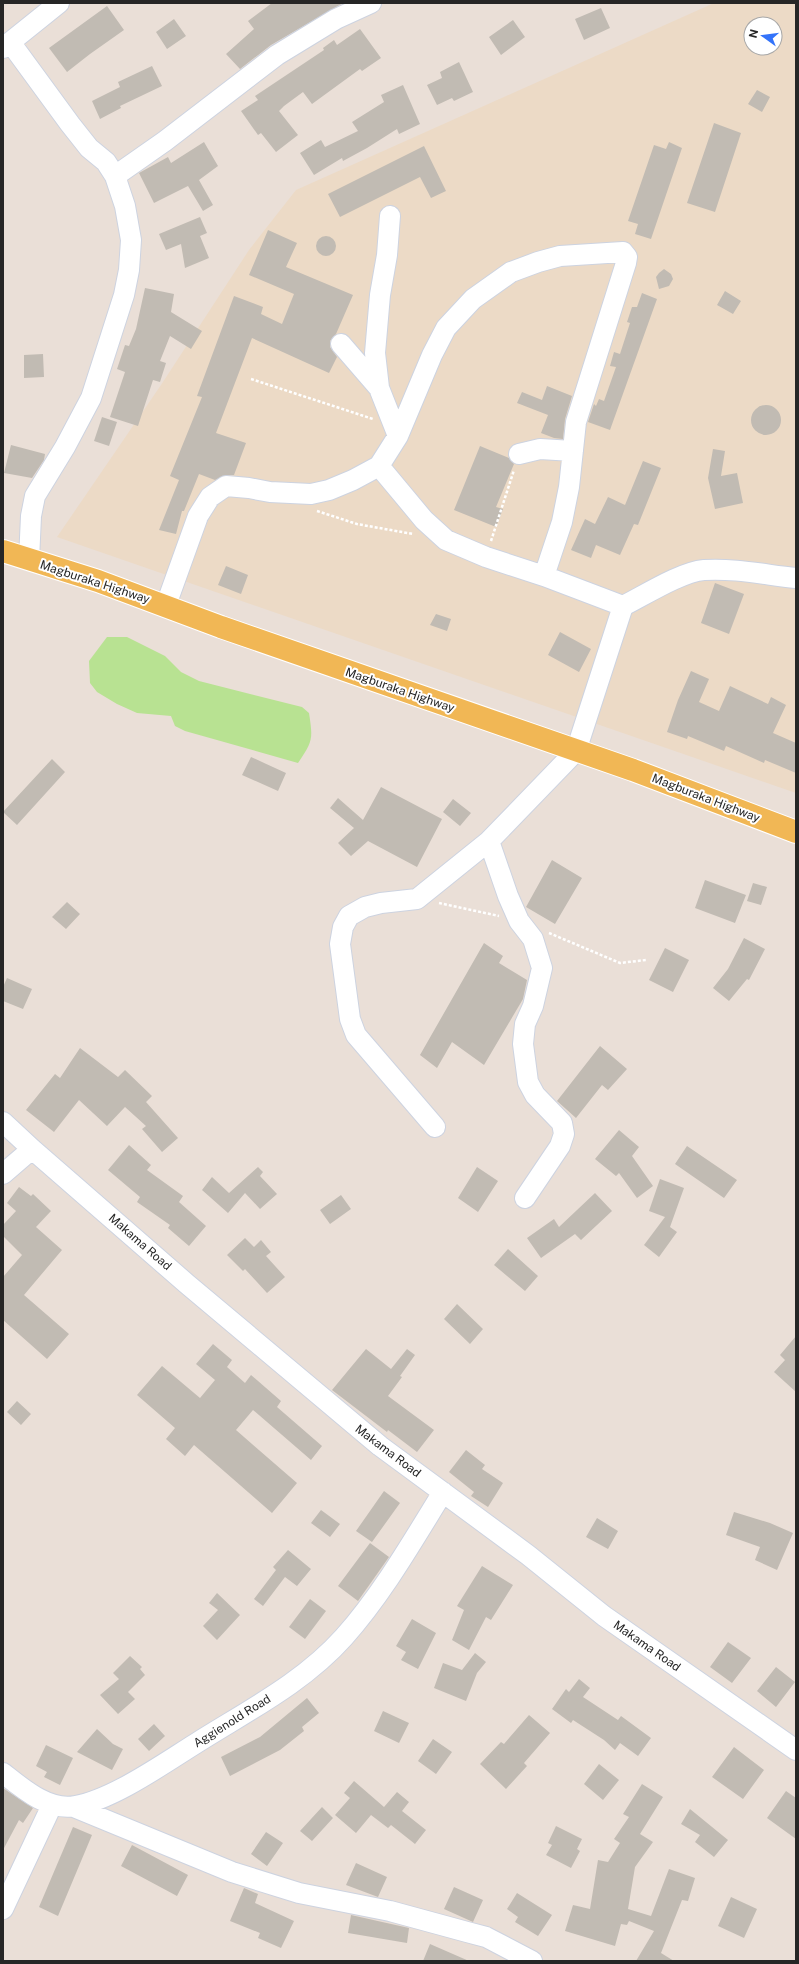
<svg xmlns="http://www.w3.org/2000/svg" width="799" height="1964" font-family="'Public Sans',sans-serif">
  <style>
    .education { fill: #ecdac6; fill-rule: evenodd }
    .green { fill: #b8e292 }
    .building { fill: #c1bbb3 }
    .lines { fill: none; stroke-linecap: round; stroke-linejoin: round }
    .minor-casing { stroke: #cdd3e0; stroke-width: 22 }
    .major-casing { stroke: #fff; stroke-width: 24 }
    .path { stroke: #fff; stroke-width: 2.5; stroke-dasharray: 3 2; stroke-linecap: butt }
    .minor { stroke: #fff; stroke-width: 20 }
    .major { stroke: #f1b755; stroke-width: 22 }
    .labels { text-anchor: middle; stroke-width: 4; stroke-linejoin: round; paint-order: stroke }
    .street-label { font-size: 12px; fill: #262626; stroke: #fff }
  </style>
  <rect width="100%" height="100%" fill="#eadfd7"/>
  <path class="education" d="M714 3H796V793L57 537 161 385 249 250 296 190ZM751 24H775V48H751Z"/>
  <path class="green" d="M107 637H127L165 656 181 672 199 681 302 707 309 713C313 739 313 741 298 763L185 731 175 726 171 716 137 713 117 704 97 692 90 683 89 661Z"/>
  <path class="building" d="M272 3H343L271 45 240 69 226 54 254 29 248 21Z
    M107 6 124 30 90 54 67 72 49 48Z
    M601 8 610 28 584 40 575 19Z
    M174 19 186 36 167 49 156 32Z
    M513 20 525 37 501 55 489 37Z
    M360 29 381 58 362 71 360 69 312 104 303 92 284 106 279 111 298 135 276 152 261 133 258 135 241 111 258 100 255 96 324 50 323 48 334 40 337 45Z
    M459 62 473 92 454 101 452 98 437 105 427 85 442 78 440 72Z
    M152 66 162 86 120 106 121 108 100 119 92 101 120 87 118 82Z
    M403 85 420 124 399 134 397 129 367 148 343 161 342 158 314 175 300 153 321 140 325 147 358 131 352 122 384 102 381 95Z
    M757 90 770 97 762 112 748 104Z
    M714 123 741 133 715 212 687 203Z
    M204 142 218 166 199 180 213 205 203 211 188 186 154 203 139 173 168 157 171 163Z
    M669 142 682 148 651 239 635 234 638 224 628 221 654 145 666 149Z
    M424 146 446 191 431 198 420 177 340 217 328 194Z
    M200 217 207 233 200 236 209 258 185 268 181 244 166 250 159 234Z
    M268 230 297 243 286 267 353 295 336 334 330 341V347L337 357 329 373 252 338 216 433 246 443 234 475H226L215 480 199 474 184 511H182L176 534 159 530 179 480 170 476 202 397 197 396 234 296 263 307 261 314 282 324 294 294 249 275Z
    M316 246a10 10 0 1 1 20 0a10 10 0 1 1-20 0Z
    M664 269 671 274 673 279 669 286 659 289 656 277 659 273Z
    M145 288 174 294 171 312 202 331 191 349 170 336 160 361 166 363 160 382 153 380 138 426 110 417 125 372 117 369 125 345 129 346 136 329Z
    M725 291 741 301 733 314 717 305Z
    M642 293 657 299 610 430 588 422 594 404 596 406 599 399 604 401 616 367 610 366 614 352 620 354 630 323 627 322 632 307H637Z
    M43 354 44 377 24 378V355Z
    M547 386 572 396 565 419 563 439 554 438 541 433 548 415 517 403 522 392 542 400Z
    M751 420a15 15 0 1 1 30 0a15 15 0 1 1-30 0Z
    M102 417 117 422 109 446 94 441Z
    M11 445 45 454 44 460 32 478 4 473Z
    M480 446 509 458 514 464 496 507 503 509 496 527 454 510Z
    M713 449 725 451 721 476 737 473 743 503 715 509 708 478Z
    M643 461 661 468 638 525 634 524 620 555 596 545 591 558 571 550 585 519 595 524 608 497 625 505Z
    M226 566 248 575 241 594 218 585Z
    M715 583 744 594 729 634 701 623Z
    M436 614 451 619 447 631 430 625Z
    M560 632 591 649 579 672 548 655Z
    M691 671 709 679 699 702 719 711 730 686 768 704 771 697 786 705 773 733 796 743V773L765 760 764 763 726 746 724 751 688 736 687 739 667 732 678 700Z
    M251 757 286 773 278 791 242 775Z
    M52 759 65 772 17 825 3 812Z
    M381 787 442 819 417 867 368 841 351 856 338 843 354 828 330 808 338 798 363 820Z
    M453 799 471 813 460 826 443 812Z
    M552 860 582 878 555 924 526 907Z
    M705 880 746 895 735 923 695 908Z
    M753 883 767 887 761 905 747 901Z
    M67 902 80 914 66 929 52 917Z
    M744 938 765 949 749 980 747 979 729 1001 713 988 728 969Z
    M484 943 503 956 499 963 527 980 523 999 484 1065 452 1042 437 1068 420 1055Z
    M665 948 689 960 673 992 649 980Z
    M7 978 32 989 23 1009 3 1001V987Z
    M600 1046 627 1069 608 1090 602 1085 576 1118 557 1101Z
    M80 1048 118 1077 125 1070 152 1096 146 1102 178 1138 162 1152 142 1129 146 1126 125 1107 107 1126 79 1100 54 1132 26 1110 55 1074 60 1078Z
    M619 1130 639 1147 632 1156 653 1186 637 1198 619 1173 616 1176 595 1159Z
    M129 1145 151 1165 147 1170 183 1196 179 1202 206 1226 189 1246 168 1228 170 1225 137 1202 140 1197 108 1170Z
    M687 1146 737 1180 724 1198 675 1164Z
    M258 1167 263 1172 260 1176 277 1194 260 1209 245 1193 228 1213 202 1190 212 1177 229 1193Z
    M477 1167 498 1181 478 1212 458 1198Z
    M660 1179 684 1188 670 1227 677 1232 659 1257 644 1245 665 1217 649 1211Z
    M19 1187 31 1196 33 1194 51 1211 36 1227 62 1250 24 1295 69 1334 47 1359 3 1320V1277L22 1255 3 1236V1225L16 1211 7 1203Z
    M595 1193 612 1211 581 1240 575 1234 541 1258 527 1238 554 1219 559 1227Z
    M341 1195 351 1209 330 1224 320 1210Z
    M245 1238 254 1247 261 1240 271 1252 266 1256 285 1277 267 1293 245 1269 243 1271 227 1255Z
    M508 1249 538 1276 525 1291 494 1265Z
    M457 1304 483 1329 470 1344 444 1319Z
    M796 1336V1392L774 1372 785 1360 780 1355Z
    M213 1344 232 1360 227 1367 245 1383 251 1375 281 1401 277 1407 322 1446 311 1460 253 1410 236 1430 297 1483 272 1513 194 1445 185 1456 166 1439 175 1428 137 1395 162 1366 200 1398 215 1380 196 1364Z
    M366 1349 391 1369 407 1349 415 1355 400 1376 402 1377 388 1396 434 1430 417 1452 388 1430 387 1432 332 1390Z
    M17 1401 31 1414 21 1425 7 1412Z
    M466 1450 485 1465 482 1469 503 1483 488 1507 471 1496 474 1492 449 1472Z
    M384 1491 400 1503 372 1542 356 1531Z
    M321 1510 340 1524 330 1537 311 1523Z
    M734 1512 770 1523 793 1533 777 1570 755 1560 760 1547 726 1535Z
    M597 1518 618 1531 608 1549 586 1537Z
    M370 1543 389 1557 358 1601 338 1586Z
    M288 1550 311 1569 297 1586 285 1577 263 1606 254 1599 276 1570 273 1567Z
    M482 1566 513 1585 491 1620 486 1617 469 1650 452 1640 464 1610 457 1606Z
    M217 1593 240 1615 217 1640 203 1626 218 1610 209 1603Z
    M310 1599 326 1611 305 1639 289 1627Z
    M412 1619 436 1633 418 1669 401 1660 406 1652 396 1646Z
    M728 1642 751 1658 732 1683 710 1667Z
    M475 1653 486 1662 477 1673 466 1701 434 1688 443 1663 462 1670Z
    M130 1656 142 1667 140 1669 145 1675 128 1692 135 1699 118 1714 100 1695 119 1679 113 1673Z
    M776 1667 795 1682 776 1707 757 1691Z
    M579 1679 590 1688 583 1697 618 1720 621 1716 651 1738 638 1756 620 1743 615 1750 604 1740 573 1720 571 1723 552 1709 566 1689 569 1692Z
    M307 1698 319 1713 302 1727 304 1731 280 1750 230 1776 221 1757 260 1737Z
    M383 1711 409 1723 399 1743 374 1731Z
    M529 1715 550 1733 524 1763 527 1766 506 1789 480 1764 501 1742 504 1744Z
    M154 1724 165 1736 149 1751 138 1739Z
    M97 1729 113 1744 123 1749 112 1770 77 1752Z
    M433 1739 452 1752 436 1774 418 1761Z
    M46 1745 73 1758 60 1785 44 1777 47 1772 36 1766Z
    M734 1747 764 1770 743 1799 712 1777Z
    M599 1764 619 1780 603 1800 584 1784Z
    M354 1781 384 1807 397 1792 409 1802 402 1811 426 1830 415 1844 391 1825 388 1828 371 1815 356 1833 335 1815 350 1798 344 1793Z
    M642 1784 663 1797 640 1834 653 1842 635 1867 628 1909 651 1916 669 1869 695 1878 688 1901 682 1900 661 1953 674 1961H636L654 1931 629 1921 627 1925 621 1924 615 1946 565 1931 573 1905 590 1909 598 1860 608 1862 620 1843 614 1839 629 1817 623 1814Z
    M3 1788 33 1808 23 1823 19 1820 3 1850Z
    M786 1791 796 1798V1839L767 1818Z
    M322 1807 333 1818 312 1841 300 1831Z
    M690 1809 728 1840 714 1857 695 1842 700 1835 681 1824Z
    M556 1826 582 1839 577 1849 580 1851 571 1868 546 1855 552 1845 548 1843Z
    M73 1827 92 1835 58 1916 39 1907Z
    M266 1832 283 1843 267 1866 251 1854Z
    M132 1845 188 1875 177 1896 121 1866Z
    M356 1863 387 1877 378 1897 346 1885Z
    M454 1887 483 1900 473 1922 444 1909Z
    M244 1888 258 1894 255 1903 294 1921 281 1948 258 1938 260 1933 230 1921Z
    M517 1893 552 1915 538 1936 515 1922 518 1917 507 1909Z
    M731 1897 757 1909 744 1938 718 1926Z
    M351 1915 409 1928 407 1943 348 1933Z
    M430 1944 469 1961H423Z"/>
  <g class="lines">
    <defs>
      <path id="minor" d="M10 42 70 124 89 148 106 162 115 176 125 206 131 240 129 270 124 295 91 398 65 447 35 496 31 516 29 560
        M3 48 59 3
        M115 176 165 141 277 55 336 19 371 3
        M390 216 387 255 380 295 375 353 379 388 398 436
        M341 344 379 388
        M519 454 540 449 573 451
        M379 466 424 520 446 540 486 557 544 576 623 606
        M166 605 198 516 210 497 226 486 249 488 270 492 311 494 329 490 353 480 379 466 398 436 432 355 446 328 473 299 511 272 538 262 560 256 623 252 627 257 626 263 576 422 569 487 562 522 544 576
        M489 841 508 896 519 921 533 939 542 968 533 1006 525 1024 523 1044 528 1082 535 1095 562 1123 564 1134 560 1146 525 1198
        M3 1122 32 1149 187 1284 380 1446 528 1555 604 1616 796 1750
        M435 1127 356 1035 350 1019 340 944 343 927 349 916 365 907 381 903 417 899 489 841 576 751 623 606C645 595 681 572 704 570 735 568 766 575 796 578
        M3 1174 32 1149
        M3 1773C22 1788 48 1811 75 1806 112 1800 163 1764 195 1744 247 1711 303 1683 344 1637 383 1593 412 1542 443 1492
        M74 1807 232 1872 299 1893 390 1911 467 1932 486 1937 532 1961
        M3 1909 52 1805"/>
      <path id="major" d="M3 551 98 581 221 627 633 770 796 832"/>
    </defs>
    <use href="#minor" class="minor-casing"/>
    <use href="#major" class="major-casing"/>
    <path class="path" d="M251 379 373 419
      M317 511 357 524 413 534
      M491 541 514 470
      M439 903 499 916
      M549 933 620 963 646 960"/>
    <use href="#minor" class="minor"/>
    <use href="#major" class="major"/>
  </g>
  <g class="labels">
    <g class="street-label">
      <text transform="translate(95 582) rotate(18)" y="4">Magburaka Highway</text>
      <text transform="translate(400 690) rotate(19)" y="4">Magburaka Highway</text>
      <text transform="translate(706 798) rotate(21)" y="4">Magburaka Highway</text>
      <text transform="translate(140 1242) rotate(41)" y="4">Makama Road</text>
      <text transform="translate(388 1451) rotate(37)" y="4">Makama Road</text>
      <text transform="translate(647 1646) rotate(35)" y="4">Makama Road</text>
      <text transform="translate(232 1721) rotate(-32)" y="4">Aggienold Road</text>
    </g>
  </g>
  <rect width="799" height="1964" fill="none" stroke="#262626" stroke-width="8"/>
  <g transform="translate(763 36) rotate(284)"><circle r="19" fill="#ffffff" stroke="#a8a8a8"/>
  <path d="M0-3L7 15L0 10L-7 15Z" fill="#3373fa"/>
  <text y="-6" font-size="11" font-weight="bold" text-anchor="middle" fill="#262626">N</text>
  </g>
</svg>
